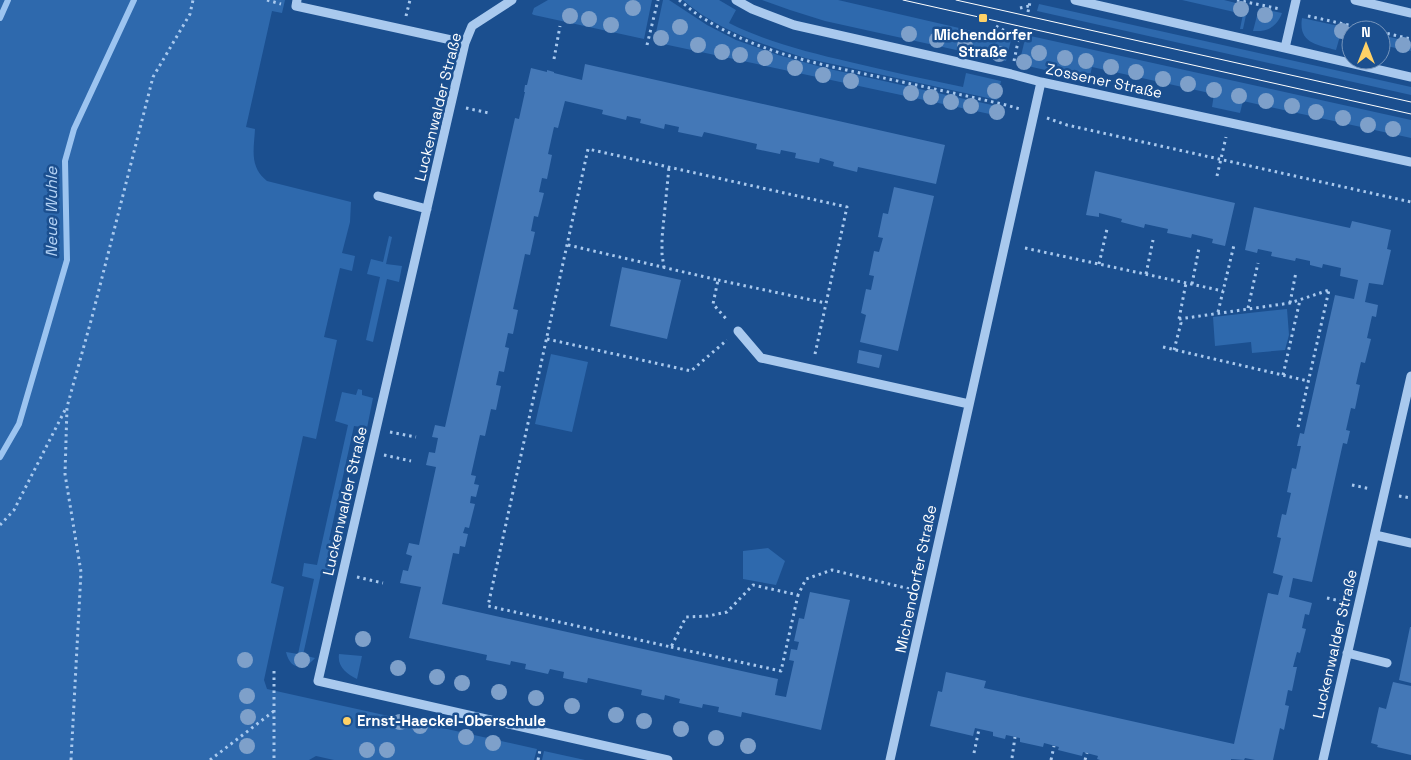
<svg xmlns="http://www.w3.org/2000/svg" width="1411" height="760" font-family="'Space Grotesk',sans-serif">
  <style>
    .green { fill: #2e69ad }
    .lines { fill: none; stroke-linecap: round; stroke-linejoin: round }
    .stream { stroke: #9cc4f0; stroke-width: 6 }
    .building { fill: #4478b7 }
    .path { stroke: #a9c9ee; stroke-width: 3; stroke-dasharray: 2.5 4; stroke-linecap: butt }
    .minor { stroke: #a9c9ee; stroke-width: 9 }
    .tram { stroke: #fff; stroke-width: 1 }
    .tree { fill: #7ea0ca }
    .poi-dot { fill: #ffd166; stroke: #1b4f8f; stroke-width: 2 }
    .labels { text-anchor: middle; stroke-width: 5; stroke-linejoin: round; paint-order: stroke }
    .poi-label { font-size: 15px; font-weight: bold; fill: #fff; stroke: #1b4f8f }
    .street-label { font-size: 15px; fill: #fff; stroke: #1b4f8f }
    .water-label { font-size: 16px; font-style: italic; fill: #b5d3f5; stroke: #1b4f8f }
  </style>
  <rect width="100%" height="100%" fill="#1b4f8f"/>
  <path class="green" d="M0 0H285L282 13 272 11 246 127 255 129C254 149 249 167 267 181L351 202 350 222 342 253 355 256 352 271 340 268 324 337 337 340 316 439 303 436 271 583 284 587 264 680 267 689 537 749 534 760H334L316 756 309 760H0Z
    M548 0H652L644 39 534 15 532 14 534 8Z
    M663 0H669L707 25 736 40 778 55 825 68 1001 107 999 116 654 42Z
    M683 0H719L736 10 729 23C767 42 808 52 850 62 887 71 925 79 963 87L966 73 1001 81 997 100 805 58C762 44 718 31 683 0Z
    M762 0H838L1011 40 1006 61 825 21 790 10Z
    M1182 0H1224L1248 6 1243 29H1240L1243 14Z
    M1039 4 1411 87V95L1037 11Z
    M1259 8 1282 13C1277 27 1267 32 1253 31Z
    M1302 18 1357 30H1351V38L1340 36 1336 50C1317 45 1298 43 1302 18Z
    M1026 35 1411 120V138L1243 101 1240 113 1212 107 1214 94 1092 67 1089 80 1019 64Z
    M1381 35 1411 42V51L1381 45Z
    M389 236 392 237 386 264 402 266 399 282 387 279 373 342 366 340 380 277 367 274 371 259 383 262Z
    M1287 309 1289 335 1285 350 1252 353 1251 342 1215 346 1213 317Z
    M551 354 588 362 572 432 535 424Z
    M358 389 362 390V395L373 398 367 428 354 426 329 540 341 542 335 572 322 569 303 655 315 658C304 671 290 670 286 652L298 654 314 579 302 576 304 563 317 565 348 425 335 421 342 392 356 395Z
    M768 548 785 561 776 585 743 579V551Z
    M339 654 362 656 357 679C347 674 337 667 339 654Z
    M544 751 585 760H542Z"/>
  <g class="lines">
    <path class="stream" d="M0 18 8 0
      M0 457 19 424 67 260 65 161 74 129 134 0"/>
  </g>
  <path class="building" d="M585 64 945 145 936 184 858 167 857 172 833 166 834 162 820 158 819 163 795 158 796 153 781 150 780 154 756 149 757 144 704 132 702 137 678 132 679 127 665 124 664 129 640 123 641 119 627 116 626 120 602 114 603 110 565 101 558 128 554 127 548 154 552 155 547 179 542 178 539 192 544 193 538 217 534 216 531 231 535 232 530 255 525 254 519 282 513 309 518 310 513 334 508 333 505 347 509 348 504 372 499 371 496 385 501 386 496 410 491 409 485 436 480 435 471 475 476 476 474 484 479 485 476 497 471 496 470 503 475 504 469 528 465 527 463 533 468 534 465 547 460 546 459 554 453 553 442 604 778 679 775 695 786 697 794 661 789 660 791 649 797 650 799 642 794 641 799 618 804 619 810 592 850 600 821 730 742 712 741 717 718 712 719 707 703 704 702 708 679 703 680 699 665 695 664 700 641 695 642 690 588 678 587 683 563 678 564 672 550 669 548 674 525 669 526 664 511 661 510 665 486 660 487 655 409 638 421 587 400 583 403 570 408 571 412 556 406 554 409 543 419 545 436 467 426 465 429 452 435 453 438 438 432 437 435 425 445 427 515 118 519 119 525 92H524L525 85H527L531 68 547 72V70L554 72V73L582 80Z
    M1095 171 1235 203 1225 246 1212 243 1213 239 1192 234 1191 238 1167 233 1168 229 1145 224 1144 228 1121 222 1122 219 1099 213V217L1086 215Z
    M894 187 934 196 898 351 860 342 866 315 861 313 866 289 871 290 874 276 869 275 874 251 879 252 883 238 878 237 883 213 888 214Z
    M1254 207 1350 228 1352 221 1391 230 1387 249 1391 250 1383 285 1369 283 1365 302 1378 305 1376 317 1372 316 1367 338 1371 339 1365 363 1361 362 1356 384 1360 385 1355 409 1351 408 1346 430 1350 431 1347 444 1343 443 1312 582 1293 578 1289 597 1312 603 1309 615 1305 614 1302 628 1306 629 1300 653 1297 652 1293 667H1297L1292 691 1288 690 1285 705 1289 706 1284 730 1280 728 1273 760H1255L1245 758 1244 760 1231 759V760H1100L1097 759 1098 756 1083 752 1082 756 1058 750 1059 747 1044 743 1043 747 1020 742V738L1006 735 1005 739 993 736V732L975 728 973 736 930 726 938 691 942 692 946 672 986 681 984 688 1234 744 1268 593 1278 595 1283 576 1273 573 1281 538 1277 537 1282 514 1286 515 1291 493 1287 492 1292 468 1296 469 1301 446H1297L1300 433 1304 434 1335 295 1354 299 1358 280 1340 276 1341 268 1323 264 1322 268 1310 265V261L1296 258 1295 261 1271 256 1272 252 1258 249 1257 253 1245 250Z
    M622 267 681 280 667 339 610 326Z
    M859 350 882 355 879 368 857 363Z
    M1410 627H1411V683L1399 680Z
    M1393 682 1411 686V755L1377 747 1378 745 1371 743 1379 707 1386 709Z"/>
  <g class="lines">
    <path class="path" d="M267 0 281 4
      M679 0C687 6 694 13 703 18 756 52 818 64 879 77 921 86 963 95 1006 105L1020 109
      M1237 0 1280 9
      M1020 8 1029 6
      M1028 12 1030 2
      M406 16 410 0
      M1308 16 1371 30
      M996 26 1019 39
      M1381 32 1411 39
      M647 45 658 0
      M554 59 560 26
      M1014 61 1020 32
      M466 108 489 113
      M1047 118 1067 125 1411 202
      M1217 176 1226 137
      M568 245 718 280 713 304 728 321
      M1025 248 1223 291
      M1099 264 1107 229
      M664 268 662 254V238L669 167
      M1146 274 1153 240
      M718 280 826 303
      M1192 284 1199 248
      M1290 303 1296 272
      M1248 308 1258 263
      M1218 312 1234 245
      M1179 319 1290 303 1329 290
      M547 339 691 371 727 340
      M1163 347 1308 381
      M1174 350 1181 323 1179 319 1186 283
      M815 354 847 207 588 149 488 606 671 647 686 617 708 616 727 612 753 585 798 595 806 579 832 570 914 590
      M1283 375 1300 300
      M1298 427 1329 290
      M390 432 416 437
      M384 455 411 461
      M1352 485 1371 489
      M1399 496 1411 498
      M0 525 14 510 65 410
      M357 577 383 583
      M1327 598 1345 602
      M671 647 781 671 798 595
      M274 671V760
      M974 753 979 729
      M1012 758 1015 737
      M71 760 81 572 65 474 67 407 92 317 153 77 190 14 193 0
      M210 760 274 711
      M538 760 540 750
      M1051 760 1054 746
      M1085 760 1087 753"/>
    <path class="minor" d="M297 0 296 6 465 43
      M512 0 472 26 465 43 318 681 668 760
      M736 0 752 9 794 25 1011 74 1041 82 1411 162
      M1075 0 1411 77
      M1355 0 1411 13
      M1285 48 1296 0
      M378 196 427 209
      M738 331 761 358 969 404
      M1375 535 1411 543
      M1347 653 1387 663
      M890 760 1041 82
      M1323 760 1411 376"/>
    <path class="tram" d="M903 0 1411 114
      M956 0 1411 102"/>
  </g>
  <g class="tree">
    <circle cx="633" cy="8" r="8"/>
    <circle cx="1241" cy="9" r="8"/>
    <circle cx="1265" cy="15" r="8"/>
    <circle cx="570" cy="16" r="8"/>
    <circle cx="589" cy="19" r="8"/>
    <circle cx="611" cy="25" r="8"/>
    <circle cx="680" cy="27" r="8"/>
    <circle cx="1342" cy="31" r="8"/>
    <circle cx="909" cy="34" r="8"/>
    <circle cx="661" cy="38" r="8"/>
    <circle cx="937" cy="40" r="8"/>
    <circle cx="698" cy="45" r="8"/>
    <circle cx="1403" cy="45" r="8"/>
    <circle cx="965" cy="46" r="8"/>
    <circle cx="722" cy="52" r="8"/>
    <circle cx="1039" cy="53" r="8"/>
    <circle cx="999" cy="54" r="8"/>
    <circle cx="740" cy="55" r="8"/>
    <circle cx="765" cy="58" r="8"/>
    <circle cx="1065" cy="58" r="8"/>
    <circle cx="1086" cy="61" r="8"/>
    <circle cx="1024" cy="62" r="8"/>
    <circle cx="1111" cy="67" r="8"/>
    <circle cx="795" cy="68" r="8"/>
    <circle cx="1136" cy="72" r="8"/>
    <circle cx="823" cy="75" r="8"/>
    <circle cx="1163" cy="79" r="8"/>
    <circle cx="851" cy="81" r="8"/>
    <circle cx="1188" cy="84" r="8"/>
    <circle cx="1214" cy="90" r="8"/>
    <circle cx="995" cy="91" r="8"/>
    <circle cx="911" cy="93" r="8"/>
    <circle cx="1239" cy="96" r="8"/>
    <circle cx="931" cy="97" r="8"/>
    <circle cx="1266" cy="101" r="8"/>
    <circle cx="951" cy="102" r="8"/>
    <circle cx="971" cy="106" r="8"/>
    <circle cx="1292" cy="106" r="8"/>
    <circle cx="997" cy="112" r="8"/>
    <circle cx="1316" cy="112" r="8"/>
    <circle cx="1343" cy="118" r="8"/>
    <circle cx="1368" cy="125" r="8"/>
    <circle cx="1393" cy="129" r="8"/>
    <circle cx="363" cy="639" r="8"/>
    <circle cx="245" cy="660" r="8"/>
    <circle cx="302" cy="660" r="8"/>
    <circle cx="398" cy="668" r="8"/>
    <circle cx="437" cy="677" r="8"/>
    <circle cx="462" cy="683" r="8"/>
    <circle cx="499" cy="692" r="8"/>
    <circle cx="247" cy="696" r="8"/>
    <circle cx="536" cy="698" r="8"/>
    <circle cx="572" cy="706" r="8"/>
    <circle cx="616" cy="715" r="8"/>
    <circle cx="248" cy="717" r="8"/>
    <circle cx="644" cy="721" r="8"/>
    <circle cx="400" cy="722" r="8"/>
    <circle cx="420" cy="726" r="8"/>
    <circle cx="681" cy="729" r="8"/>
    <circle cx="466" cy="737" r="8"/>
    <circle cx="716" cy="738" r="8"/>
    <circle cx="493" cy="743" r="8"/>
    <circle cx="247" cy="746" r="8"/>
    <circle cx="748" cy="746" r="8"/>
    <circle cx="367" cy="750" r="8"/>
    <circle cx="387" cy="750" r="8"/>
  </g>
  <g class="poi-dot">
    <rect x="978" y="13" width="10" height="10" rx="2.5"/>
    <circle cx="347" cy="721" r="5"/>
  </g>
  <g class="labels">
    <g class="poi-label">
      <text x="983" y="40">Michendorfer<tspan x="983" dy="17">Straße</tspan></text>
      <text x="357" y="726" text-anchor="start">Ernst-Haeckel-Oberschule</text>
    </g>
    <g class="street-label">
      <text transform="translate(1104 81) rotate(12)" y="5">Zossener Straße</text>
      <text transform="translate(438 107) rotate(-76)" y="5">Luckenwalder Straße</text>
      <text transform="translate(345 501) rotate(-77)" y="5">Luckenwalder Straße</text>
      <text transform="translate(916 579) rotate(-78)" y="5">Michendorfer Straße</text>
      <text transform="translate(1335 644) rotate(-77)" y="5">Luckenwalder Straße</text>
    </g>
    <g class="water-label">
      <text transform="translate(51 212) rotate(-90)" y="6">Neue Wuhle</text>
    </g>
  </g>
  <g transform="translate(1366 45)"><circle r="24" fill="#1b4f8f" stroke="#7695bc"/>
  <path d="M0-4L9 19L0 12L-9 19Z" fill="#ffd166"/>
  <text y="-8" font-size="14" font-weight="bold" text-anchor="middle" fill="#ffffff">N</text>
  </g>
</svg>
